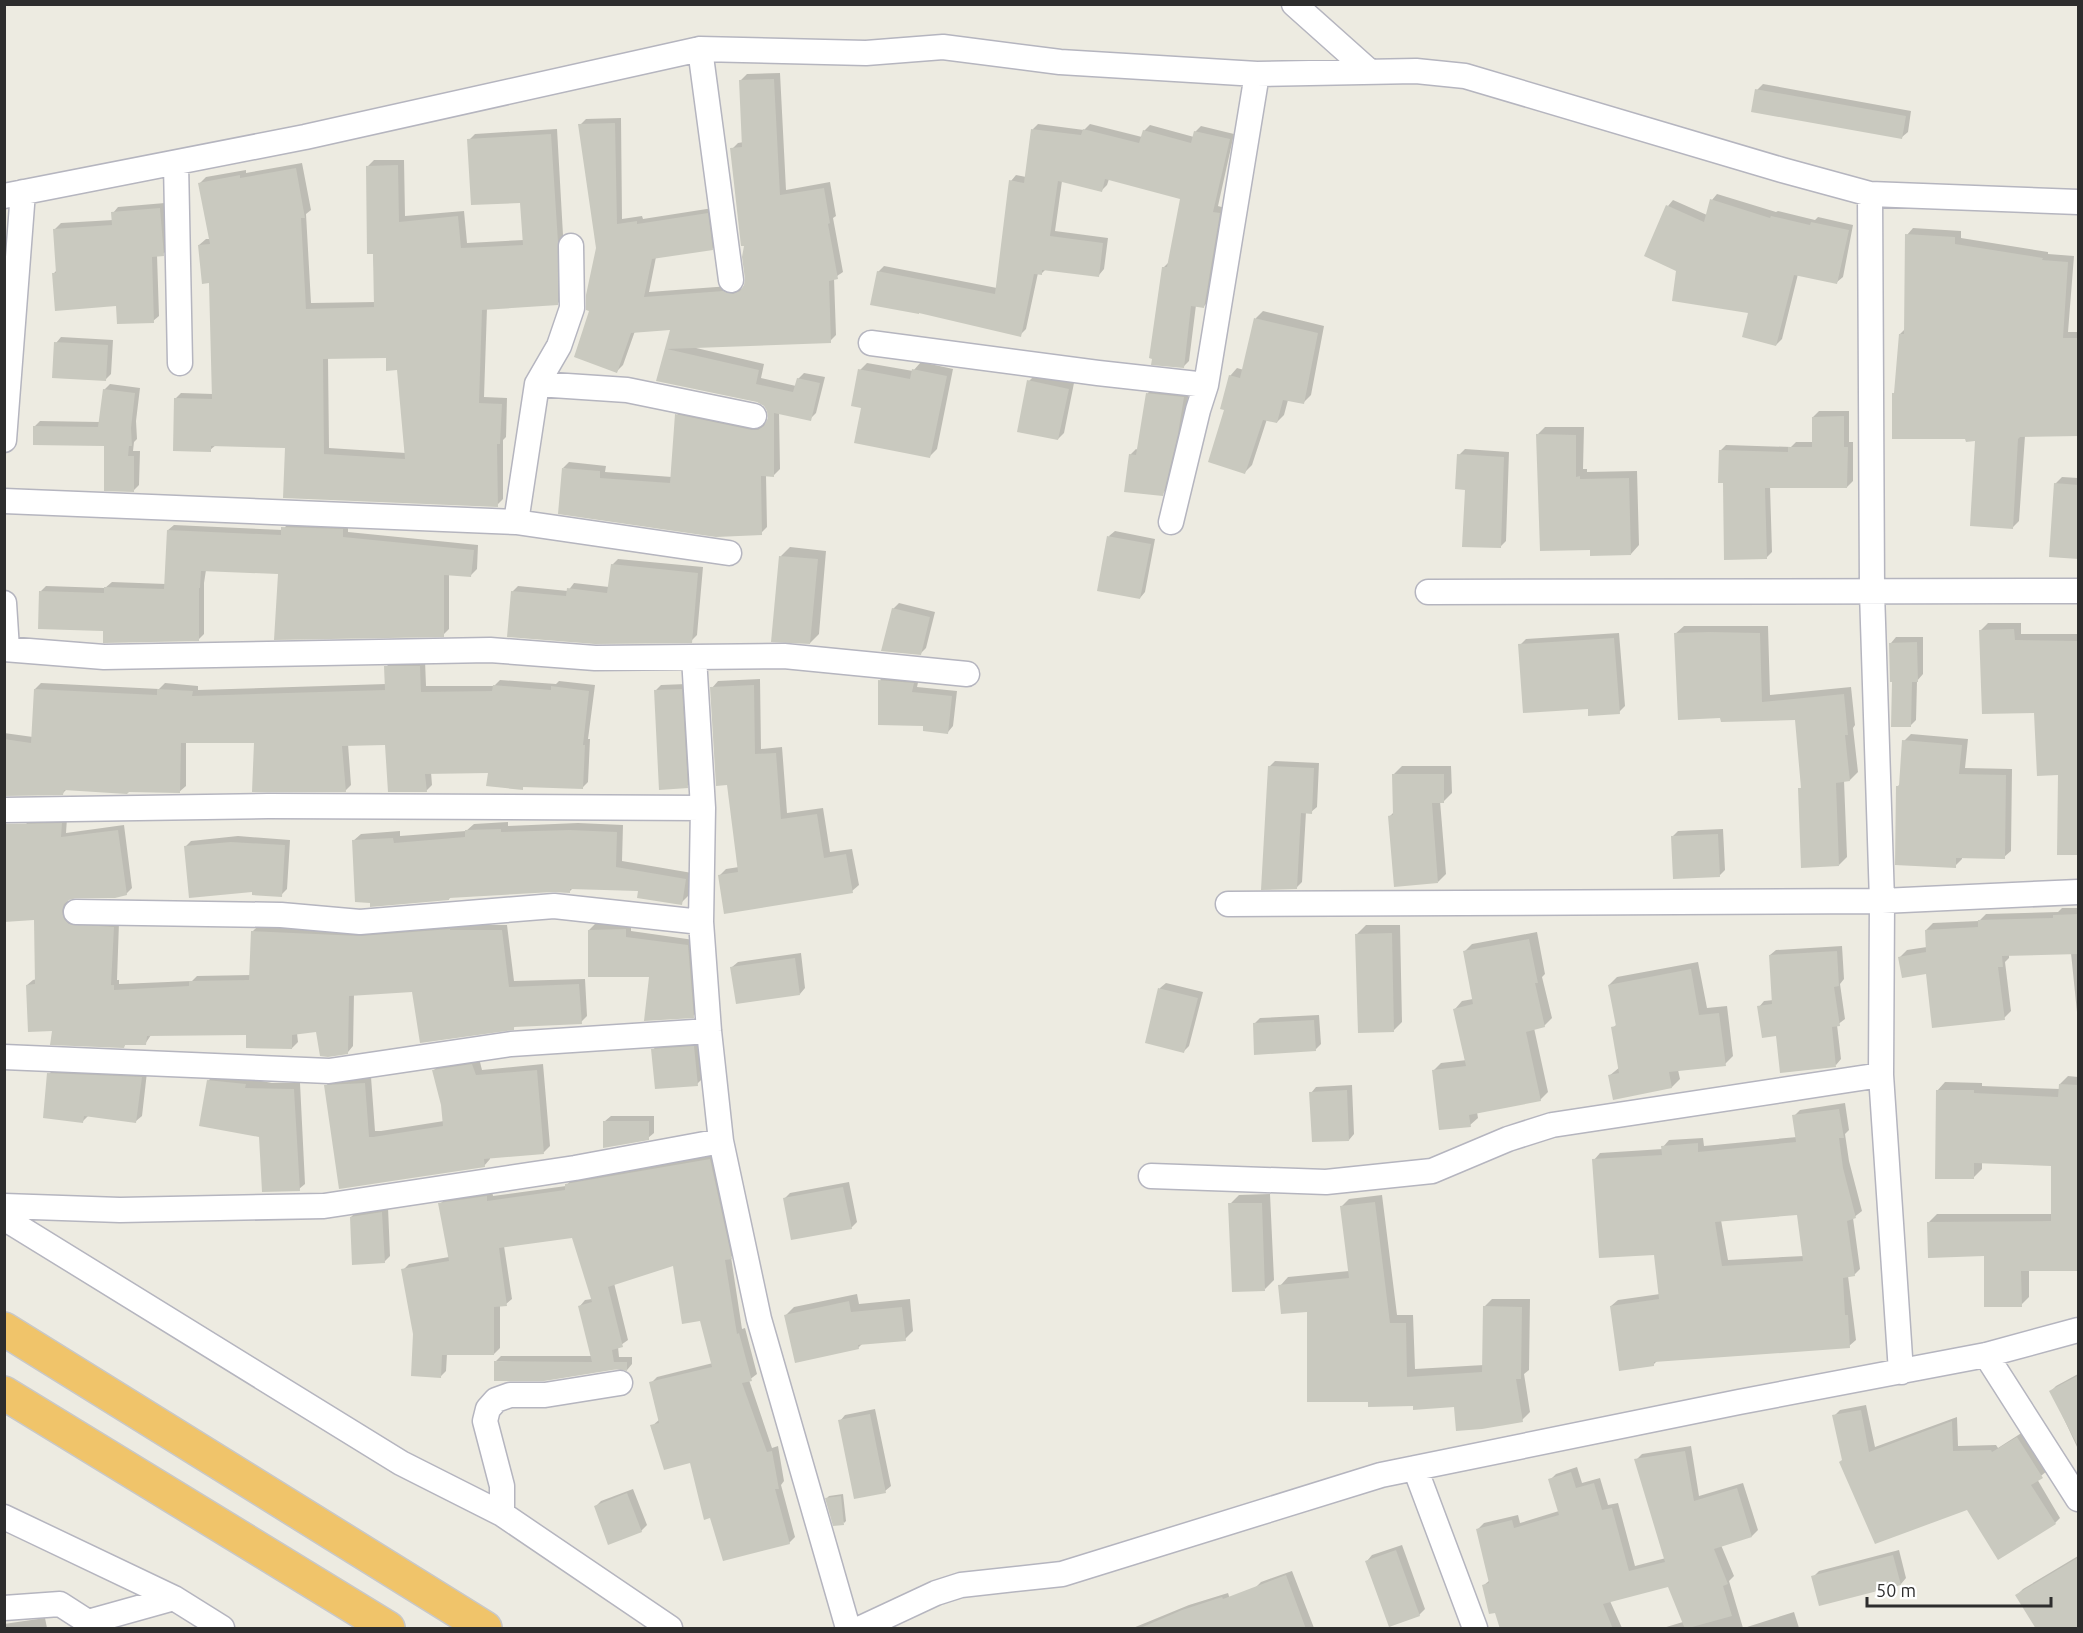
<svg xmlns="http://www.w3.org/2000/svg" width="2083" height="1633" font-family="Ubuntu,sans-serif">
  <style>
    .shadow { fill: #0003; fill-rule: evenodd }
    .building { fill: #c9c9bf; fill-rule: evenodd }
    .lines { fill: none; stroke-linecap: round; stroke-linejoin: round }
    .minor-casing { stroke: #b5b5bf; stroke-width: 27 }
    .highway-casing { stroke: #c8c8c8; stroke-width: 36 }
    .minor { stroke: #fff; stroke-width: 24 }
    .highway { stroke: #f0c46a; stroke-width: 33 }
  </style>
  <rect width="100%" height="100%" fill="#edebe1"/>
  <path class="shadow" d="M780 73 786 190 830 182 836 216 833 218 843 272 834 278 836 335 830 341 692 347 764 364 761 378 796 386 798 379 804 373 825 377 816 413 810 419 779 412 780 469 774 475H766L767 527 761 533 563 468 569 462 606 466 605 472 672 477 677 415 682 409 759 425 768 423 769 410 765 405 758 401 657 380 672 328 635 331 623 365 617 371 591 310 597 248 580 125 586 119 621 118 622 219 642 216 643 219 713 208 718 243 712 249 656 257 649 292 730 286 741 289 745 287 746 244 732 149 738 143 744 142 741 80 747 74Z
    M1763 84 1911 111 1908 132 1902 137 1757 90Z
    M1038 124 1084 130 1090 124 1142 137 1144 131 1150 125 1194 137 1195 132 1201 126 1234 134 1218 206 1225 208 1209 301 1204 306 1196 305 1189 361 1183 367 1164 267 1169 262 1182 198 1109 179 1107 185 1101 191 1062 181 1055 231 1108 238 1104 269 1099 275 1046 269 1041 274 1038 273 1026 329 1020 335 878 272 884 266 997 288 1011 181 1016 175 1026 177 1033 129Z
    M557 129 563 235V298L557 304 487 308 484 397 507 398 506 437 503 440V499L497 505 287 447 216 445 210 450 175 399 181 393 213 394 211 281 199 245 206 239H210L200 183 206 177 246 170V173L302 163 311 210 306 214 311 303 376 302 368 166 374 160H404L405 216 464 211 467 243 524 240 521 201 469 140 475 134ZM387 357 399 369 406 453 329 448 328 358Z
    M1717 194 1776 212 1778 211 1815 220 1818 217 1853 225 1843 277 1837 282 1798 274 1782 339 1776 345 1749 312 1678 270 1668 206 1673 200 1707 215 1712 200Z
    M165 203 169 248 163 254 157 255 159 316 153 321 53 274 58 269 55 229 61 223 113 220V213L118 207Z
    M1913 228 1961 231V238L2048 252V254L2074 256 2068 332H2078V434L2025 436 2019 521 2012 528 1977 440 1967 437 1893 394 1896 391 1900 334 1905 329 1907 235Z
    M5 236 10 273 4 278V236Z
    M1263 311 1324 326 1311 395 1304 402 1288 400 1284 415 1277 422 1267 419 1252 465 1245 472 1226 409 1230 376 1237 368 1244 370 1256 318Z
    M61 337 113 340 111 374 105 380 56 343Z
    M921 362 953 369 937 449 930 456 860 370 867 363 913 371Z
    M1035 375 1074 383 1064 433 1058 439 1029 381Z
    M110 384 140 388 136 421 137 439 134 442 133 451H140L139 485 133 491 106 445 34 427 40 421 100 422 104 390Z
    M1153 388 1189 392 1183 427 1168 488 1162 494 1130 455 1136 449 1138 450 1148 393Z
    M1819 411H1849V442H1853V481L1847 487 1770 486 1772 552 1766 558 1724 482 1720 451 1726 445 1791 447 1796 442H1814L1813 417Z
    M1545 427H1584L1583 469H1587V472L1637 471 1639 545 1631 554 1537 435Z
    M1465 449 1509 452 1506 541 1500 547 1466 489 1459 455Z
    M2062 477 2078 478V557L2055 484Z
    M289 522 348 524V532L478 545 477 569 471 575 449 574V629L443 635 280 573 206 570 204 583V634L198 640 105 630 40 592 46 586 105 588 112 582 166 584 168 530 174 525 283 530Z
    M1115 531 1155 539 1145 592 1140 598 1109 536Z
    M790 547 826 551 819 634 810 643 781 556Z
    M618 559 703 567 697 635 691 641 512 592 518 586 568 591 574 583 609 587 612 565Z
    M899 603 935 612 926 648 920 654 893 609Z
    M1988 623H2021V634H2078V854L2059 774 2036 712 1981 630Z
    M1684 626H1768L1770 695 1851 687 1855 725 1853 728 1858 772 1850 780H1844L1847 857 1839 865 1800 789 1802 786 1796 718 1722 720 1675 634Z
    M1619 633 1625 706 1619 712 1520 645 1526 639Z
    M1896 637H1923V674L1917 681 1916 720 1910 726 1893 681 1891 643Z
    M425 660 426 686H494L500 680 556 684 559 681 595 685 588 739H590L588 782 582 788 526 785 522 788 489 772H431L432 785 426 791 386 743 348 744 351 785 345 791 255 742H186V786L179 792 67 789 63 793 4 786V733L33 737 35 689 41 683 159 689 165 683 198 686V690L386 684V667L392 661Z
    M886 674 919 678 917 687 957 691 953 726 948 732 925 725 880 680Z
    M760 679 761 749 782 747 787 813 823 808 830 852 852 849 859 885 852 891 719 876 726 869 739 867 729 783 712 688 718 681Z
    M687 684 693 781 687 786 655 691 661 685Z
    M1911 734 1968 739 1965 768 2012 769 2011 851 2004 857H1962V859L1955 866 1897 787 1900 784 1904 741Z
    M1275 761 1319 763 1317 807 1311 812H1306L1302 882 1296 888 1269 767Z
    M1402 766H1451L1452 793 1444 801H1440L1446 874 1438 882 1390 816 1395 811 1394 774Z
    M67 818 66 833 124 825 132 888 126 894 75 896 69 898 67 904 69 914 119 922 117 980H119V984L192 981 197 976 251 975 252 932 258 926 368 931 455 925H507L514 981 585 979 587 1016 581 1022 516 1026 513 1028 413 990 354 994 353 1046 348 1052 318 1031 297 1033 298 1042 292 1048 248 1033 151 1035 145 1044 127 1043 124 1046 54 1029 27 985 33 980 37 979 36 918 25 825 31 819Z
    M508 822V826L578 823 623 825 622 861 692 873 688 896 681 903 640 890 573 888 570 891 553 890 451 897 449 899 353 841 361 834 400 831V836L466 831 474 824Z
    M1723 829 1725 870 1719 876 1673 836 1678 831Z
    M238 836 290 840 287 889 281 895 254 890 185 847 191 841Z
    M2062 908H2078V1022L2071 953 2009 954V958L2005 962 2011 1011 2004 1018 1900 957 1907 950 1927 947 1926 930 1933 923 1979 921 1986 914 2058 912Z
    M595 924H631V931L694 940 699 1010 693 1016 651 976 589 930Z
    M1366 925H1400L1402 1022 1393 1031 1357 934Z
    M1537 932 1545 974 1542 977 1552 1018 1544 1026 1534 1028 1548 1092 1540 1100 1477 1112 1478 1118 1470 1125 1433 1071 1441 1063 1467 1060 1455 1009 1462 1001 1473 999 1464 952 1472 944Z
    M1842 946 1844 979 1840 984 1845 1019 1837 1025 1841 1059 1836 1065 1777 1034 1759 1007 1764 1001 1774 1000 1770 955 1776 950Z
    M801 953 805 988 800 994 732 967 738 962Z
    M1698 962 1707 1008 1727 1006 1733 1056 1725 1064 1678 1070 1680 1079 1672 1087 1609 1076 1620 1067 1613 1028 1617 1024 1609 985 1617 977Z
    M1166 983 1203 992 1189 1046 1184 1051 1147 1042 1160 988Z
    M1319 1015 1321 1044 1315 1050 1254 1024 1260 1018Z
    M699 1041 703 1078 697 1084 653 1050 658 1044Z
    M479 1058 482 1070 543 1064 550 1146 544 1152 490 1157V1159L484 1166 341 1188 326 1086 332 1079 371 1077 375 1131H381L444 1121 443 1105 433 1071 440 1064Z
    M55 1068 147 1072 142 1116 136 1121 89 1115 83 1121 49 1074Z
    M214 1075 236 1076 272 1083H300L305 1184 299 1189 261 1136 208 1081Z
    M2068 1076 2078 1077V1270L2029 1269V1297L2021 1305 1985 1255 1929 1222 1937 1214H2052L2053 1165 1982 1162V1169L1973 1178 1937 1091 1945 1082 1982 1083V1086L2060 1089V1084Z
    M1352 1085 1354 1134 1349 1140 1311 1093 1316 1087Z
    M1845 1103 1849 1130 1845 1134 1849 1161 1862 1211 1853 1218 1860 1269 1854 1275 1848 1276 1856 1340 1849 1346 1658 1360 1654 1364 1611 1306 1618 1300 1660 1294 1656 1253 1594 1160 1600 1153 1663 1149V1147L1669 1140 1703 1138 1704 1146 1797 1137 1794 1116 1800 1110ZM1798 1213 1804 1256 1728 1260 1721 1220Z
    M611 1116H654V1133L648 1138 605 1121Z
    M716 1154 736 1252 731 1257 742 1329 745 1328 757 1374 749 1380 772 1448 778 1446 784 1481 781 1485 795 1537 789 1543 652 1426 660 1419 651 1383 657 1377 713 1363 701 1319 674 1265 614 1283 628 1340 618 1347 619 1357H632V1364L627 1370 496 1361 501 1356H592L580 1306 585 1300 592 1299 573 1237 504 1246 512 1299 506 1304 500 1305V1348L494 1354H447L446 1371 440 1377 415 1334 403 1270 409 1264 449 1257 440 1204 446 1198 492 1191 493 1196 566 1186 572 1179Z
    M849 1182 857 1222 851 1228 784 1199 790 1193Z
    M1270 1194 1274 1280 1265 1289 1230 1204 1239 1195Z
    M1382 1195 1397 1315H1413L1415 1369 1484 1365V1307L1492 1299H1530L1529 1370 1524 1374 1530 1412 1522 1420 1455 1406 1369 1401 1308 1310 1280 1286 1288 1277 1349 1271 1341 1207 1349 1199Z
    M388 1207 390 1256 384 1262 351 1217 357 1211Z
    M857 1294 859 1304 910 1299 913 1331 905 1339 863 1343 858 1348 786 1315 794 1307Z
    M2078 1374V1449L2051 1391 2056 1386Z
    M1866 1405 1875 1447 1957 1417 1958 1446 1996 1445 1998 1448 2023 1432 2047 1471 2037 1479 2060 1518 2055 1523 1968 1509 1843 1460 1834 1416 1840 1410Z
    M875 1409 891 1486 885 1491 840 1421 845 1415Z
    M1691 1446 1699 1496 1743 1483 1758 1530 1752 1536 1721 1545 1734 1576 1729 1581 1743 1628H1663L1683 1622 1669 1585 1610 1601 1622 1628H1502L1484 1585 1490 1580 1478 1529 1484 1523 1518 1515 1520 1523 1559 1511 1550 1480 1556 1474 1577 1467 1582 1483 1600 1478 1608 1505 1618 1503 1635 1566 1666 1558 1636 1460 1642 1454Z
    M633 1489 647 1525 641 1531 595 1507 601 1501Z
    M843 1494 846 1521 844 1523 827 1498 829 1496Z
    M1402 1545 1425 1609 1419 1615 1367 1561 1372 1555Z
    M1899 1550 1906 1578 1901 1584 1813 1577 1819 1571Z
    M2078 1556V1628L2017 1595 2023 1589Z
    M1292 1571 1314 1628H1271L1255 1588 1261 1582Z
    M1228 1593 1239 1628H1133L1189 1605Z
    M1794 1612 1799 1628H1744Z
    M45 1618 47 1628H4V1624Z"/>
  <path class="building" d="M774 79 780 195 824 188 830 223 828 224 838 279 829 281 831 343 667 349 759 370 756 384 793 392 797 378 820 383 811 421 774 413V477L761 476 762 535 716 537 558 514 562 468 600 471V478L670 483 675 414 752 430H758L764 426 768 418 767 411 764 406 757 402 656 381 670 330 631 333 617 373 574 357 589 311 586 310V295L596 248 578 124 615 123 617 224 637 221V224L708 213 713 250 652 259 644 297 723 291 733 294 740 291 744 285 745 279 742 257 744 246H741L730 148 742 147 739 80Z
    M1755 89 1906 116 1902 139 1751 112Z
    M1031 129 1081 135 1083 129 1139 143 1143 130 1191 143 1194 131 1230 139 1213 212 1220 213 1204 308 1191 306 1184 368 1151 365 1152 359 1149 358 1162 267H1167L1180 199 1105 179 1102 192 1058 181 1050 236 1103 243 1099 277 1042 270V275L1034 274 1021 337 919 313V314L870 305 877 271 995 294 1009 180 1024 183Z
    M551 134 558 242V305L482 310 479 403 502 404 500 444H497L498 507 283 498 285 448 211 446V452L173 451 174 398 212 399 209 283 202 284 198 245 210 244 198 183 240 175V178L296 168 305 218H301L306 309 374 307 373 254H367L366 166 398 165 399 222 458 216 461 248 523 245 520 203 471 205 467 139ZM386 358V371L397 370 405 459 324 454 323 359Z
    M1710 199 1770 218 1771 216 1810 225 1811 222 1849 230 1837 284 1794 275 1776 346 1742 337 1748 313 1672 301 1676 271 1644 256 1666 205 1704 222Z
    M160 208 164 256 152 257 154 323 117 324 116 306 55 311 52 273H56L53 229 112 225 111 212Z
    M1905 234 1955 237V244L2043 258 2042 260 2068 262 2063 338H2077L2079 436 2020 437 2018 439 2013 529 1970 526 1975 441 1966 442 1965 439H1892V393H1894L1899 334H1904Z
    M1254 318 1318 333 1304 404 1283 400 1277 423 1263 420 1245 474 1208 462 1224 410 1220 409 1229 375 1240 378Z
    M54 342 108 345 106 381 52 378Z
    M858 369 910 379 912 369 947 376 930 458 854 443 861 408 851 406Z
    M1027 380 1069 389 1058 440 1017 432Z
    M103 389 135 393 131 428 132 446H129L128 456H134V492L104 491V446L33 445V426L98 427Z
    M1146 393 1184 397 1178 434 1163 496 1124 492 1129 454 1136 455Z
    M1844 416V447H1848L1847 488H1765L1767 559 1724 560 1723 483H1718L1719 450 1788 452V447H1812V417Z
    M1536 434 1576 435V477L1580 476V479L1629 478 1631 555 1590 556V550L1540 551Z
    M1457 454 1504 457 1501 548 1462 547 1465 490 1455 489Z
    M2054 483 2079 485V559L2049 557Z
    M281 527 343 529V537L474 550 471 577 444 575V637L274 640 278 574 201 571 200 588H199V641L104 643H103V631L38 629 39 591 104 593V587L164 589 167 530 281 535Z
    M1107 536 1151 544 1140 599 1097 591Z
    M779 556 818 559 810 644 771 642Z
    M611 564 698 573 692 643 595 644 507 637 511 591 566 596 567 588 607 593Z
    M892 608 930 617 921 655 881 651Z
    M2014 629 2015 640 2079 641V855H2057L2058 775 2037 776 2034 713 1982 714 1979 630Z
    M1710 632 1760 633 1762 702 1844 694 1848 735H1845L1850 781 1836 783 1839 866 1801 868 1798 788H1801L1795 720 1721 722 1720 718 1678 720 1674 633Z
    M1614 638 1620 714 1588 716V709L1523 713 1518 644Z
    M1917 642 1918 682H1912L1911 727H1891L1892 682H1890L1889 643Z
    M384 666H420L421 692 492 691 493 685 551 690V686L589 691 583 745H585L583 789 523 787V790L486 786 488 773 425 774 427 792H388L385 745 342 746 346 792H252L254 743H181L180 793 129 792 127 794 64 790 63 795 4 796V739L31 743 34 689 157 695V689L193 691 192 696 385 690Z
    M878 680 914 683 912 692 952 696 948 734 923 731V726L878 725Z
    M754 685 755 754 776 753 781 819 817 814 824 858 846 854 853 893 724 914 718 875 738 872 727 785 716 786 710 687Z
    M682 689 688 788 659 790 654 690Z
    M1902 740 1962 745 1959 774 2006 775 2005 859 1956 858V868L1895 865 1896 786H1899Z
    M1268 766 1314 768 1312 814 1301 813 1297 889 1261 890Z
    M1392 774H1444V803H1432L1438 883 1394 887 1388 816 1393 815Z
    M62 823 61 837 118 830 127 895 115 898H76L69 900 64 904 62 911 64 919 69 924 114 927 111 985H114V990L189 986V981L249 980 251 931 361 936 450 929V930H502L509 987 579 984 582 1024 514 1027V1030L420 1043 412 992 349 996 348 1054 328 1057 320 1056 316 1032 292 1035V1049L246 1048V1035L147 1036 146 1045H125L124 1048 50 1045 52 1031 28 1032 26 985 35 984 34 920 4 922V824Z
    M501 829V832L570 830 617 832 616 867 686 879 682 905 637 898 638 891 570 889V893L553 892 449 898V900L370 907V903L355 902 352 840 393 838 394 843 465 837V830Z
    M1718 834 1720 877 1673 879 1671 836Z
    M231 842 285 845 282 897 252 895V892L189 898 184 846Z
    M2079 914V954L2002 956 2003 967H1998L2005 1020 1932 1028 1926 974 1902 978 1898 957 1926 952 1925 930 1978 927V920L2053 918V915Z
    M626 929V937L688 945 694 1018 644 1021 649 977H588V930Z
    M1392 933 1394 1032 1358 1033 1355 934Z
    M1529 939 1538 983H1535L1545 1027 1526 1032 1541 1101 1469 1115 1471 1127 1439 1130 1432 1070 1466 1066 1453 1009 1473 1004 1463 951Z
    M1837 951 1839 986 1834 987 1840 1026 1832 1027 1836 1067 1780 1073 1776 1036 1762 1038 1757 1006 1772 1004 1769 955Z
    M795 958 800 995 736 1004 730 967Z
    M1691 969 1699 1015 1719 1013 1726 1066 1669 1072 1672 1088 1613 1100 1608 1075 1619 1073 1611 1027 1616 1026 1608 985Z
    M1158 988 1198 998 1184 1053 1145 1043Z
    M1314 1020 1316 1051 1254 1055 1253 1023Z
    M694 1046 698 1086 655 1089 651 1049Z
    M472 1064 476 1075 537 1070 544 1154 484 1159 485 1167 339 1189 324 1085 365 1083 369 1137H373L443 1126 441 1105 432 1070Z
    M47 1073 142 1077 136 1123 84 1116 83 1123 43 1118Z
    M207 1080 246 1084 245 1088 294 1089 300 1191 262 1192 259 1137 199 1126Z
    M2059 1084 2079 1085V1271H2021L2022 1307H1984V1256L1928 1258 1927 1222 2051 1221V1166L1974 1163V1179H1935L1936 1090H1974V1093L2058 1097Z
    M1347 1090 1349 1141 1312 1142 1309 1092Z
    M1839 1109 1844 1138H1839L1843 1168 1856 1218 1847 1221 1855 1276 1843 1278 1845 1315H1848L1850 1348 1654 1362V1366L1619 1371 1610 1306 1659 1299 1654 1255 1599 1258 1592 1159 1662 1155 1661 1146 1698 1143V1152L1796 1142 1792 1115ZM1797 1215 1803 1261 1722 1266 1715 1222Z
    M603 1121H649V1140L603 1148Z
    M710 1159 732 1259 725 1260 737 1334 739 1333 752 1381 742 1383 767 1452 772 1451 779 1489H775L790 1544 723 1561 710 1518 704 1520 690 1463 664 1470 650 1425 659 1423 649 1382 712 1367 700 1321 682 1324 673 1266 608 1287 623 1347 612 1350 614 1362H627V1371L618 1369 544 1381H494V1361L592 1362 578 1306 592 1302 572 1238 499 1248 507 1306 494 1307V1355H442L441 1378 411 1376 413 1334 401 1269 449 1261 438 1203 487 1196V1201L565 1190V1184Z
    M843 1187 852 1229 791 1240 783 1198Z
    M1375 1202 1390 1323H1406L1407 1377 1482 1372 1483 1306 1522 1307 1521 1379H1516L1523 1422 1482 1429 1456 1431 1454 1407 1413 1410V1406L1368 1407V1402H1307V1312L1281 1314 1278 1285 1349 1278 1340 1206Z
    M1228 1203H1262L1265 1291 1232 1292Z
    M382 1212 385 1263 352 1265 350 1217Z
    M849 1301 851 1312 902 1307 906 1341 858 1345 859 1349 795 1363 784 1315Z
    M2079 1375V1448L2049 1391Z
    M1861 1410 1869 1452 1952 1421 1953 1451 1991 1450 1992 1452 2017 1437 2043 1478 2031 1485 2056 1524 1998 1560 1967 1510 1875 1544 1839 1462 1842 1460 1832 1415Z
    M870 1414 886 1493 854 1499 838 1420Z
    M1685 1451 1694 1501 1737 1488 1752 1537 1714 1549 1728 1584 1723 1586 1732 1616 1685 1629 1668 1587 1603 1604 1613 1629H1500L1495 1613 1489 1614 1482 1585 1489 1583 1476 1529 1512 1520 1514 1528 1559 1515 1548 1479 1571 1472 1576 1488 1594 1483 1602 1510 1612 1508 1629 1571 1665 1562 1634 1459Z
    M627 1493 642 1532 608 1545 594 1506Z
    M841 1496 844 1525 833 1526 825 1498Z
    M1396 1550 1420 1616 1389 1627 1365 1561Z
    M1893 1555 1901 1585 1819 1606 1811 1576Z
    M2079 1557V1629H2036L2015 1595Z
    M1286 1575 1306 1629H1138L1182 1610 1222 1597 1223 1599Z"/>
  <g class="lines">
    <defs>
      <path id="minor" d="M1294 4 1369 71
        M700 49 731 280
        M176 163 180 363
        M1870 194 1872 592 1882 901 1881 1075 1901 1372
        M4 196 305 137 700 49 866 53 943 47 1060 62 1257 74 1416 71 1465 76 1782 170 1870 194 2078 202
        M871 343 1098 373 1206 385
        M537 384 627 390 754 416
        M4 440 23 192
        M4 501 516 522 729 553
        M516 522 537 384 559 346 572 308 571 246
        M1171 522 1198 410 1206 385 1257 74
        M1428 592 2078 591
        M4 603 7 649
        M4 649 104 657 490 650 595 658 784 656 967 674
        M694 657 703 808 701 922 709 1031 721 1141 759 1319 848 1628
        M4 810 268 806 703 808
        M1228 904 1882 901 2078 892
        M76 912 281 915 360 922 554 906 701 922
        M4 1057 329 1071 511 1044 709 1031
        M1151 1176 1326 1182 1432 1171 1508 1139 1552 1125 1881 1075
        M4 1206 120 1210 324 1206 575 1168 721 1141
        M4 1218 401 1463 502 1514 670 1628
        M1986 1355 2078 1499
        M1415 1468 1475 1628
        M502 1514V1486L485 1421 488 1409 496 1400 510 1395H545L620 1383
        M4 1517 174 1598 222 1628
        M4 1608 60 1604 88 1622 174 1598
        M861 1628 936 1593 961 1585 1062 1574 1381 1475 1739 1402 1986 1355 2078 1330"/>
      <path id="highway" d="M4 1329 485 1628
        M4 1393 388 1628"/>
    </defs>
    <use href="#minor" class="minor-casing"/>
    <use href="#highway" class="highway-casing"/>
    <use href="#minor" class="minor"/>
    <use href="#highway" class="highway"/>
  </g>
  <rect width="2083" height="1633" fill="none" stroke="#2d2d2d" stroke-width="12"/>
  <path d="M1867 1597v9h184v-9" fill="none" stroke="#2d2d2d" stroke-width="3"/>
  <text x="1876" y="1597" font-size="18" fill="#2d2d2d" stroke="#ffffff" stroke-width="4.5" paint-order="stroke">50 m</text>
</svg>
